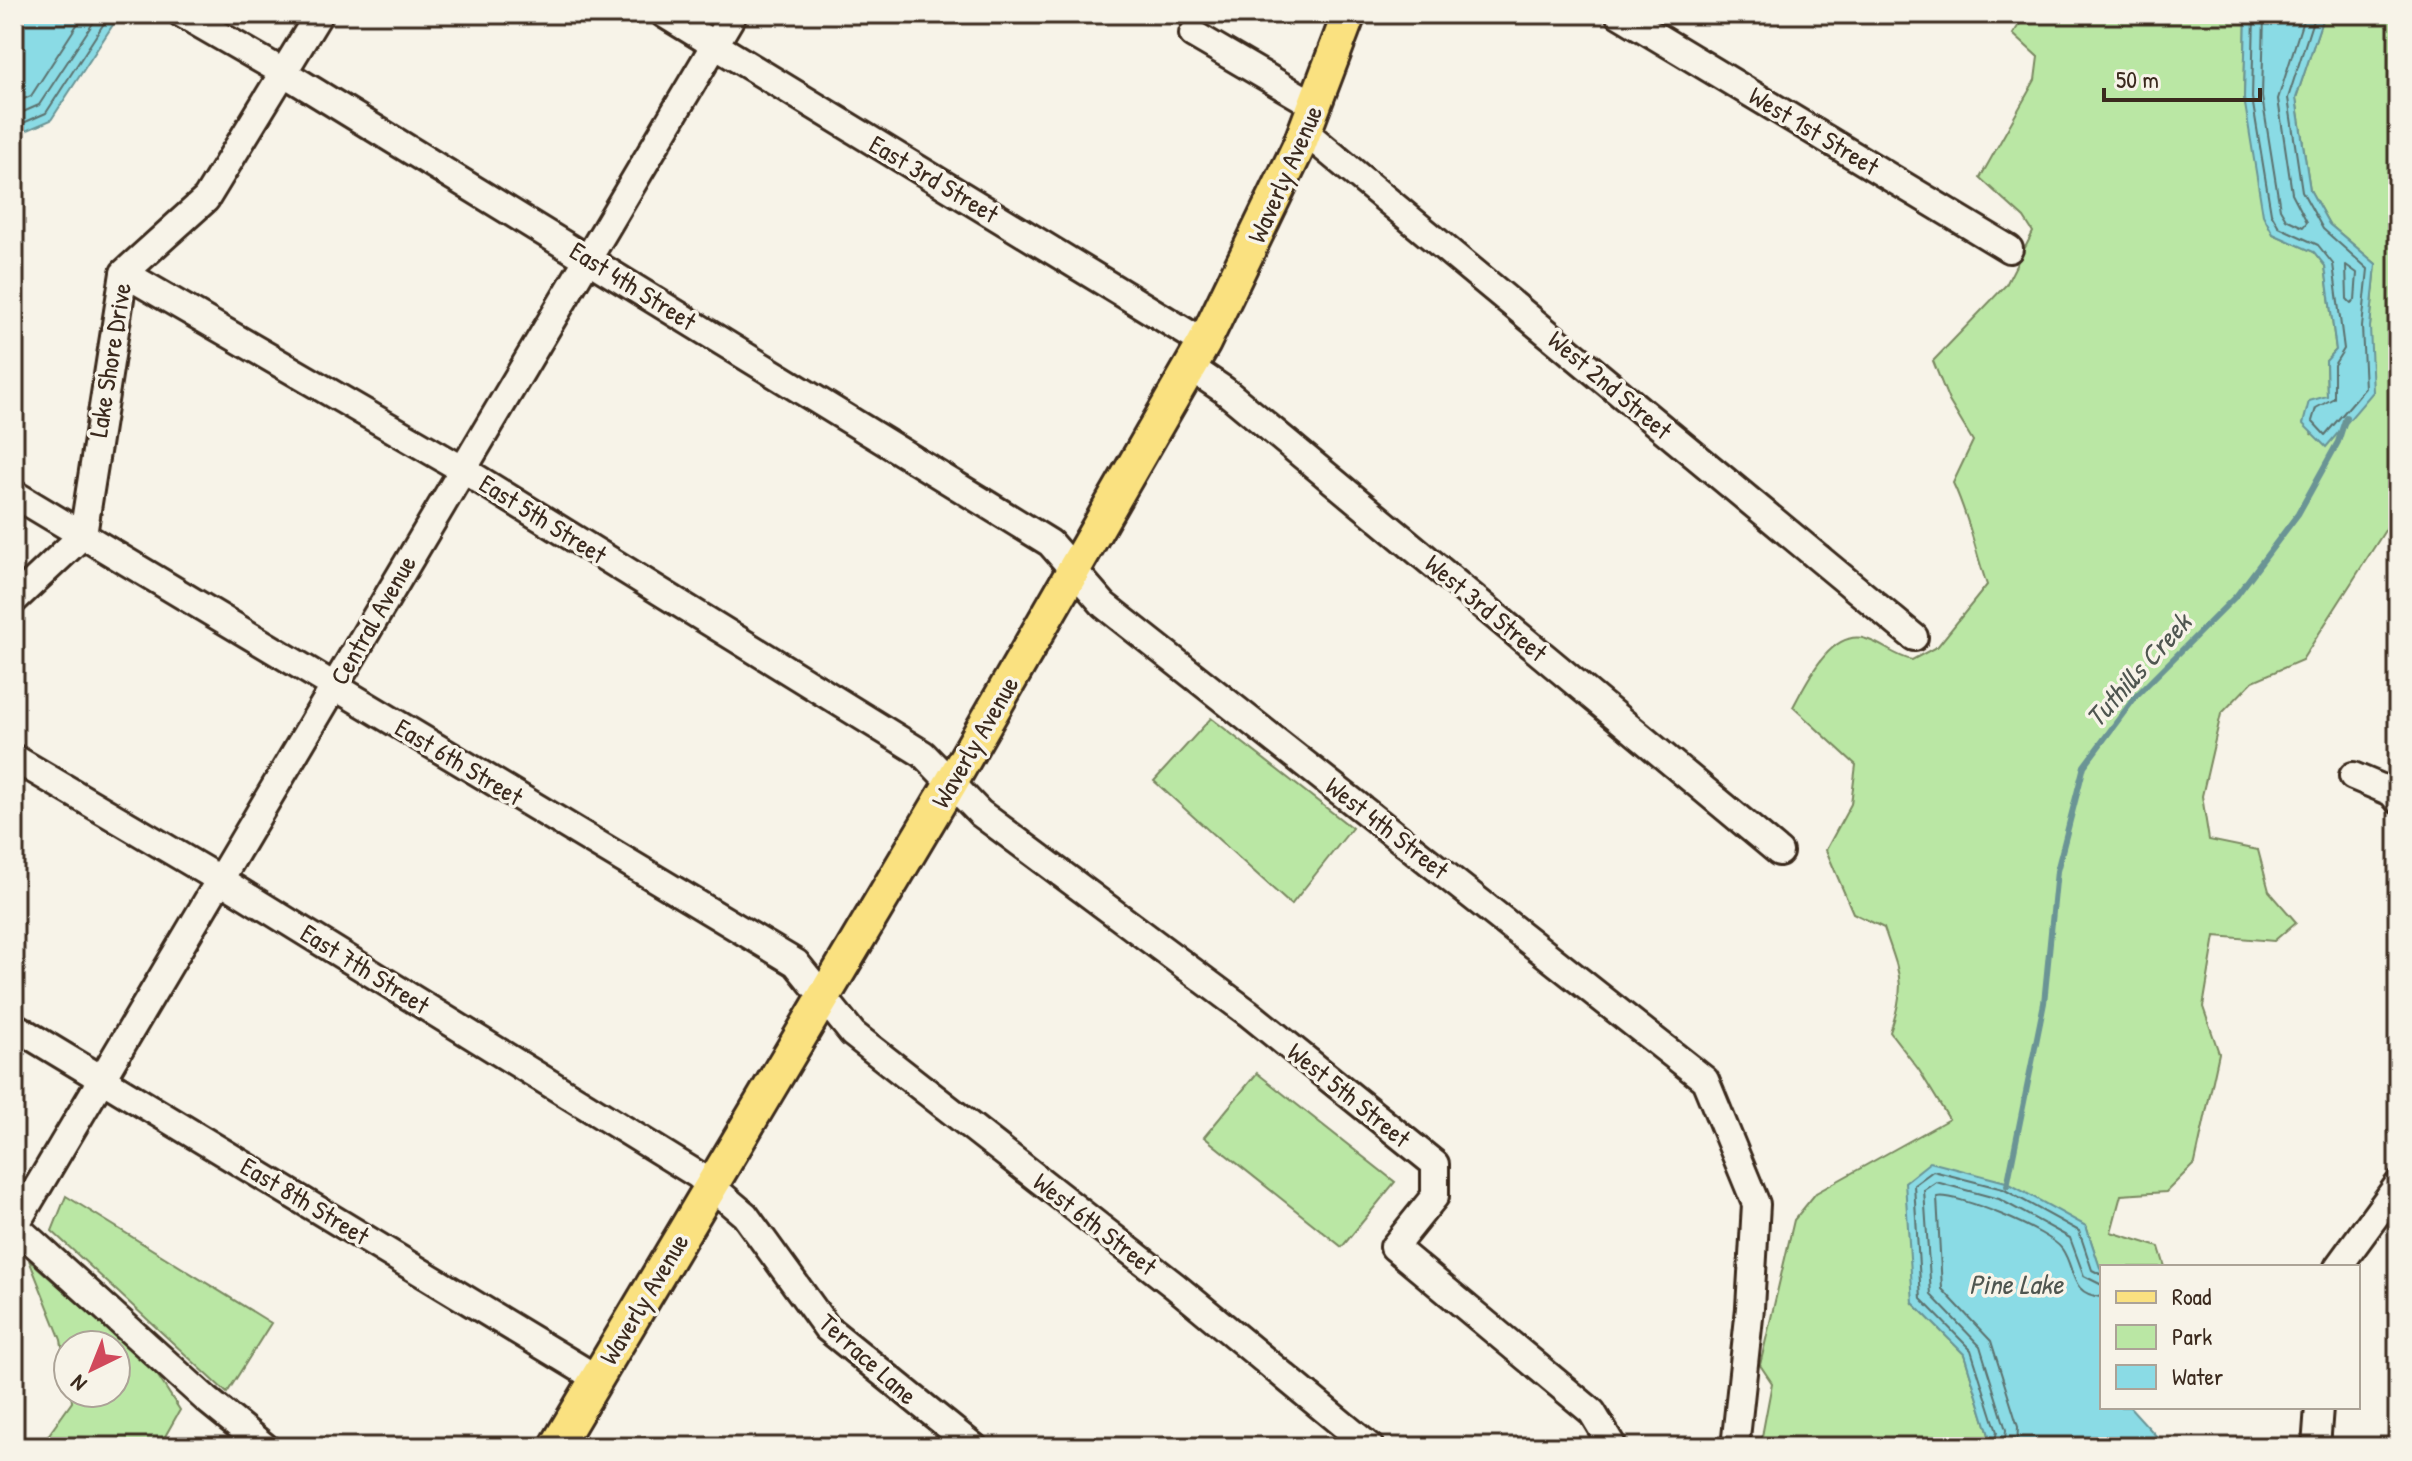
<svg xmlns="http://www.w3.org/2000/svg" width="2412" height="1461" font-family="'Patrick Hand',sans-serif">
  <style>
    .green { fill: #bae7a4; stroke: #7a8861; stroke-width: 2 }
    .water { fill: #8adbe5; stroke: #6a9495; stroke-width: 2 }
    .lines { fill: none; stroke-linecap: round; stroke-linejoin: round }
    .shore { stroke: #5b716e; stroke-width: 2 }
    .stream { stroke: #6a9495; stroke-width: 6 }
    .minor-casing { stroke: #3b2a1e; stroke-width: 32 }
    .major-casing { stroke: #3b2a1e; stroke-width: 38 }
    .minor { stroke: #f7f3e8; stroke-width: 26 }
    .major { stroke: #fae180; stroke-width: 32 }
    .labels { text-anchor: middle; stroke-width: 7; stroke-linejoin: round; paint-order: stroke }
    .street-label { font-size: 26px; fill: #3b2a1e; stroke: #f7f3e8 }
    .water-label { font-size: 28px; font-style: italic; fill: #4f5650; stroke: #f7f3e8 }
  </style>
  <rect width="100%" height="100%" fill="#f7f3e8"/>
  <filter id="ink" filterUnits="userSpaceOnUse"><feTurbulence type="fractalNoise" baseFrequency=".0125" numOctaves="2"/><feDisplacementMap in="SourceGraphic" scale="16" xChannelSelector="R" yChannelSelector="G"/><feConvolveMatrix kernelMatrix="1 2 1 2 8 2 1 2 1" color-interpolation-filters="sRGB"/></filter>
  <g filter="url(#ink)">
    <path class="green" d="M2026 14H2246L2244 98 2273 234 2314 252 2325 266 2336 350 2326 361 2327 396 2311 435 2370 327 2376 264 2329 224 2310 190 2296 98 2324 14H2385L2398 19V510L2302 660 2253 681 2221 714 2202 796 2209 840 2258 850 2269 891 2296 922 2274 941 2215 936 2203 1007 2219 1053 2195 1163 2166 1192 2121 1195 2111 1232 2159 1247 2165 1267H2102V1274L2086 1226 1913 1303 1964 1354 1989 1435 1984 1447H1760L1772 1383 1760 1365 1794 1220 1816 1193 1949 1119 1919 1070 1890 1032C1907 984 1900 975 1884 928L1853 913 1826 850 1851 804 1856 765 1793 707C1806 683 1831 628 1866 639 1883 644 1894 656 1912 660L1938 646 1987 585C1975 551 1969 516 1953 483L1973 441 1949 401 1933 361 2006 285 2033 232 2024 218 1980 178 2035 80 2038 57 2013 34Z
      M1211 718 1352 828 1291 905 1154 781Z
      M1257 1073 1395 1182 1342 1247 1204 1137Z
      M66 1196 271 1323 227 1393 52 1231Z
      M29 1260 154 1370 180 1410 159 1447H40L72 1402 71 1393H116V1345H68V1379L61 1340Z"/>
    <path class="water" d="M14 14H120L51 120 14 136Z
      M2246 14H2324L2296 98 2310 190 2329 224 2376 264 2370 327 2373 392 2326 447 2303 424 2309 401 2327 396 2326 361 2336 350 2325 266 2314 252 2273 234 2263 215 2244 98Z
      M1930 1162 2006 1182 2086 1226 2102 1274V1407H2130L2158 1438V1447H1984L1989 1435 1964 1354 1913 1303 1905 1182Z"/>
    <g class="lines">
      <path class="shore" d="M2254 14 2252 98 2271 213 2279 227 2318 245 2333 264 2344 349 2334 365V398L2316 408 2312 421 2325 435 2365 388 2362 327 2368 269 2323 229 2302 191 2288 98 2315 14
        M2264 14 2262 97 2280 209 2286 219 2303 227 2307 222 2292 193 2278 99 2305 14
        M14 103 31 96 84 14
        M14 116 39 105 99 14
        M14 127 46 113 110 14
        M2346 265 2357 273 2355 300 2351 303 2347 299Z
        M1993 1447 1997 1432 1971 1350 1921 1299 1914 1185 1933 1171 2003 1189 2079 1231 2092 1270 2102 1275
        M2004 1447 2006 1430 1980 1346 1931 1295 1924 1190 1936 1182 1999 1199 2070 1238 2084 1276 2102 1285
        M2017 1447 2018 1427 1991 1341 1942 1289 1937 1197C1955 1192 2051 1232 2062 1249 2076 1269 2069 1295 2102 1297"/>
      <path class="stream" d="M2007 1186 2044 1003 2057 871 2084 766 2136 696 2237 595 2298 514 2338 442 2346 417"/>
      <defs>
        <path id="minor" d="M182 14 281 71 1050 543 1104 605 1705 1080 1756 1204 1750 1308 1735 1447
          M664 14 1204 343
          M1619 14 2009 249
          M1193 34 1316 106
          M1305 132 1914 637
          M124 273 462 469 923 754 980 813 1247 1012 1435 1164V1196L1394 1247 1592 1412 1613 1447
          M1190 367 1224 390 1779 852
          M14 494 796 963 853 1034 1175 1286 1370 1447
          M14 600 83 535 124 273 206 199 319 14
          M14 758 219 879 698 1175 745 1215 827 1328 974 1447
          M2353 776 2391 792 2398 800
          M14 1026 596 1378
          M15 1226 206 1399 265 1447
          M14 1227 733 14
          M2338 1267 2398 1185
          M2316 1447 2319 1407"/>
        <path id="major" d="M556 1447 951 783 1204 343 1299 146 1349 14"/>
      </defs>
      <use href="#minor" class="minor-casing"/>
      <use href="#major" class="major-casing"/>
      <use href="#minor" class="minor"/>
      <use href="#major" class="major"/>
    </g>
  </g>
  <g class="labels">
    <g class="street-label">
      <text transform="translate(1814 131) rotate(31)" y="9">West 1st Street</text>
      <text transform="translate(1285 174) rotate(-66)" y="9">Waverly Avenue</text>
      <text transform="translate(934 179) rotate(31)" y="9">East 3rd Street</text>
      <text transform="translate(633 286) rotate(32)" y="9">East 4th Street</text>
      <text transform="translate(110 360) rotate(-81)" y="9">Lake Shore Drive</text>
      <text transform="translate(1610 385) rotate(40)" y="9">West 2nd Street</text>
      <text transform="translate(543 519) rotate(32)" y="9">East 5th Street</text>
      <text transform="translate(1486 608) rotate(40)" y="9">West 3rd Street</text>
      <text transform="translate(373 620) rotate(-60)" y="9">Central Avenue</text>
      <text transform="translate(975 742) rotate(-60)" y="9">Waverly Avenue</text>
      <text transform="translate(459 762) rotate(31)" y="9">East 6th Street</text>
      <text transform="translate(1387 828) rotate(38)" y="9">West 4th Street</text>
      <text transform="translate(365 969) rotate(32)" y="9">East 7th Street</text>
      <text transform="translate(1349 1095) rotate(39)" y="9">West 5th Street</text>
      <text transform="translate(305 1201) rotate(31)" y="9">East 8th Street</text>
      <text transform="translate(1095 1224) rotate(38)" y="9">West 6th Street</text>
      <text transform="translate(644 1299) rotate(-59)" y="9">Waverly Avenue</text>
      <text transform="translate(868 1359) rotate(42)" y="9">Terrace Lane</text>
    </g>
    <g class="water-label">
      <text transform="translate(2138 670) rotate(-48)" y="10">Tuthills Creek</text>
      <text x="2016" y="1294">Pine Lake</text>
    </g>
  </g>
  <rect width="2412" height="1461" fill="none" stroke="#f7f3e8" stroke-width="48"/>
  <rect x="24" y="24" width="2364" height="1413" fill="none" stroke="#3b2a1e" stroke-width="3" filter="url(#ink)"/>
  <rect x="2100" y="1265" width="260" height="144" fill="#f7f3e8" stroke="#aca397" stroke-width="2"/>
  <rect x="2116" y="1291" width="40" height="12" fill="#fae180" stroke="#aca397" stroke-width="2"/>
  <text x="2172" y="1305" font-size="24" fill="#3b2a1e">Road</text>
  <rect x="2116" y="1325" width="40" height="24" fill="#bae7a4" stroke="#aca397" stroke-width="2"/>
  <text x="2172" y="1345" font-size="24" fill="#3b2a1e">Park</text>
  <rect x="2116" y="1365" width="40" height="24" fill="#8adbe5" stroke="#aca397" stroke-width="2"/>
  <text x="2172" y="1385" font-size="24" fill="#3b2a1e">Water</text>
  <g transform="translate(92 1369) rotate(223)"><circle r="38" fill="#f7f3e8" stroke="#aca397" stroke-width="2"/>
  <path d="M0-6L14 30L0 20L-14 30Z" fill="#d1495b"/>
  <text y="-12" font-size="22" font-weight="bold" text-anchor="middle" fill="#3b2a1e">N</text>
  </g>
  <path d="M2104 88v12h156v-12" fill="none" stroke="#3b2a1e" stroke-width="4"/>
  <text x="2116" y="88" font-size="24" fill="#3b2a1e" stroke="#f7f3e8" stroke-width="6" paint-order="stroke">50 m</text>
</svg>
